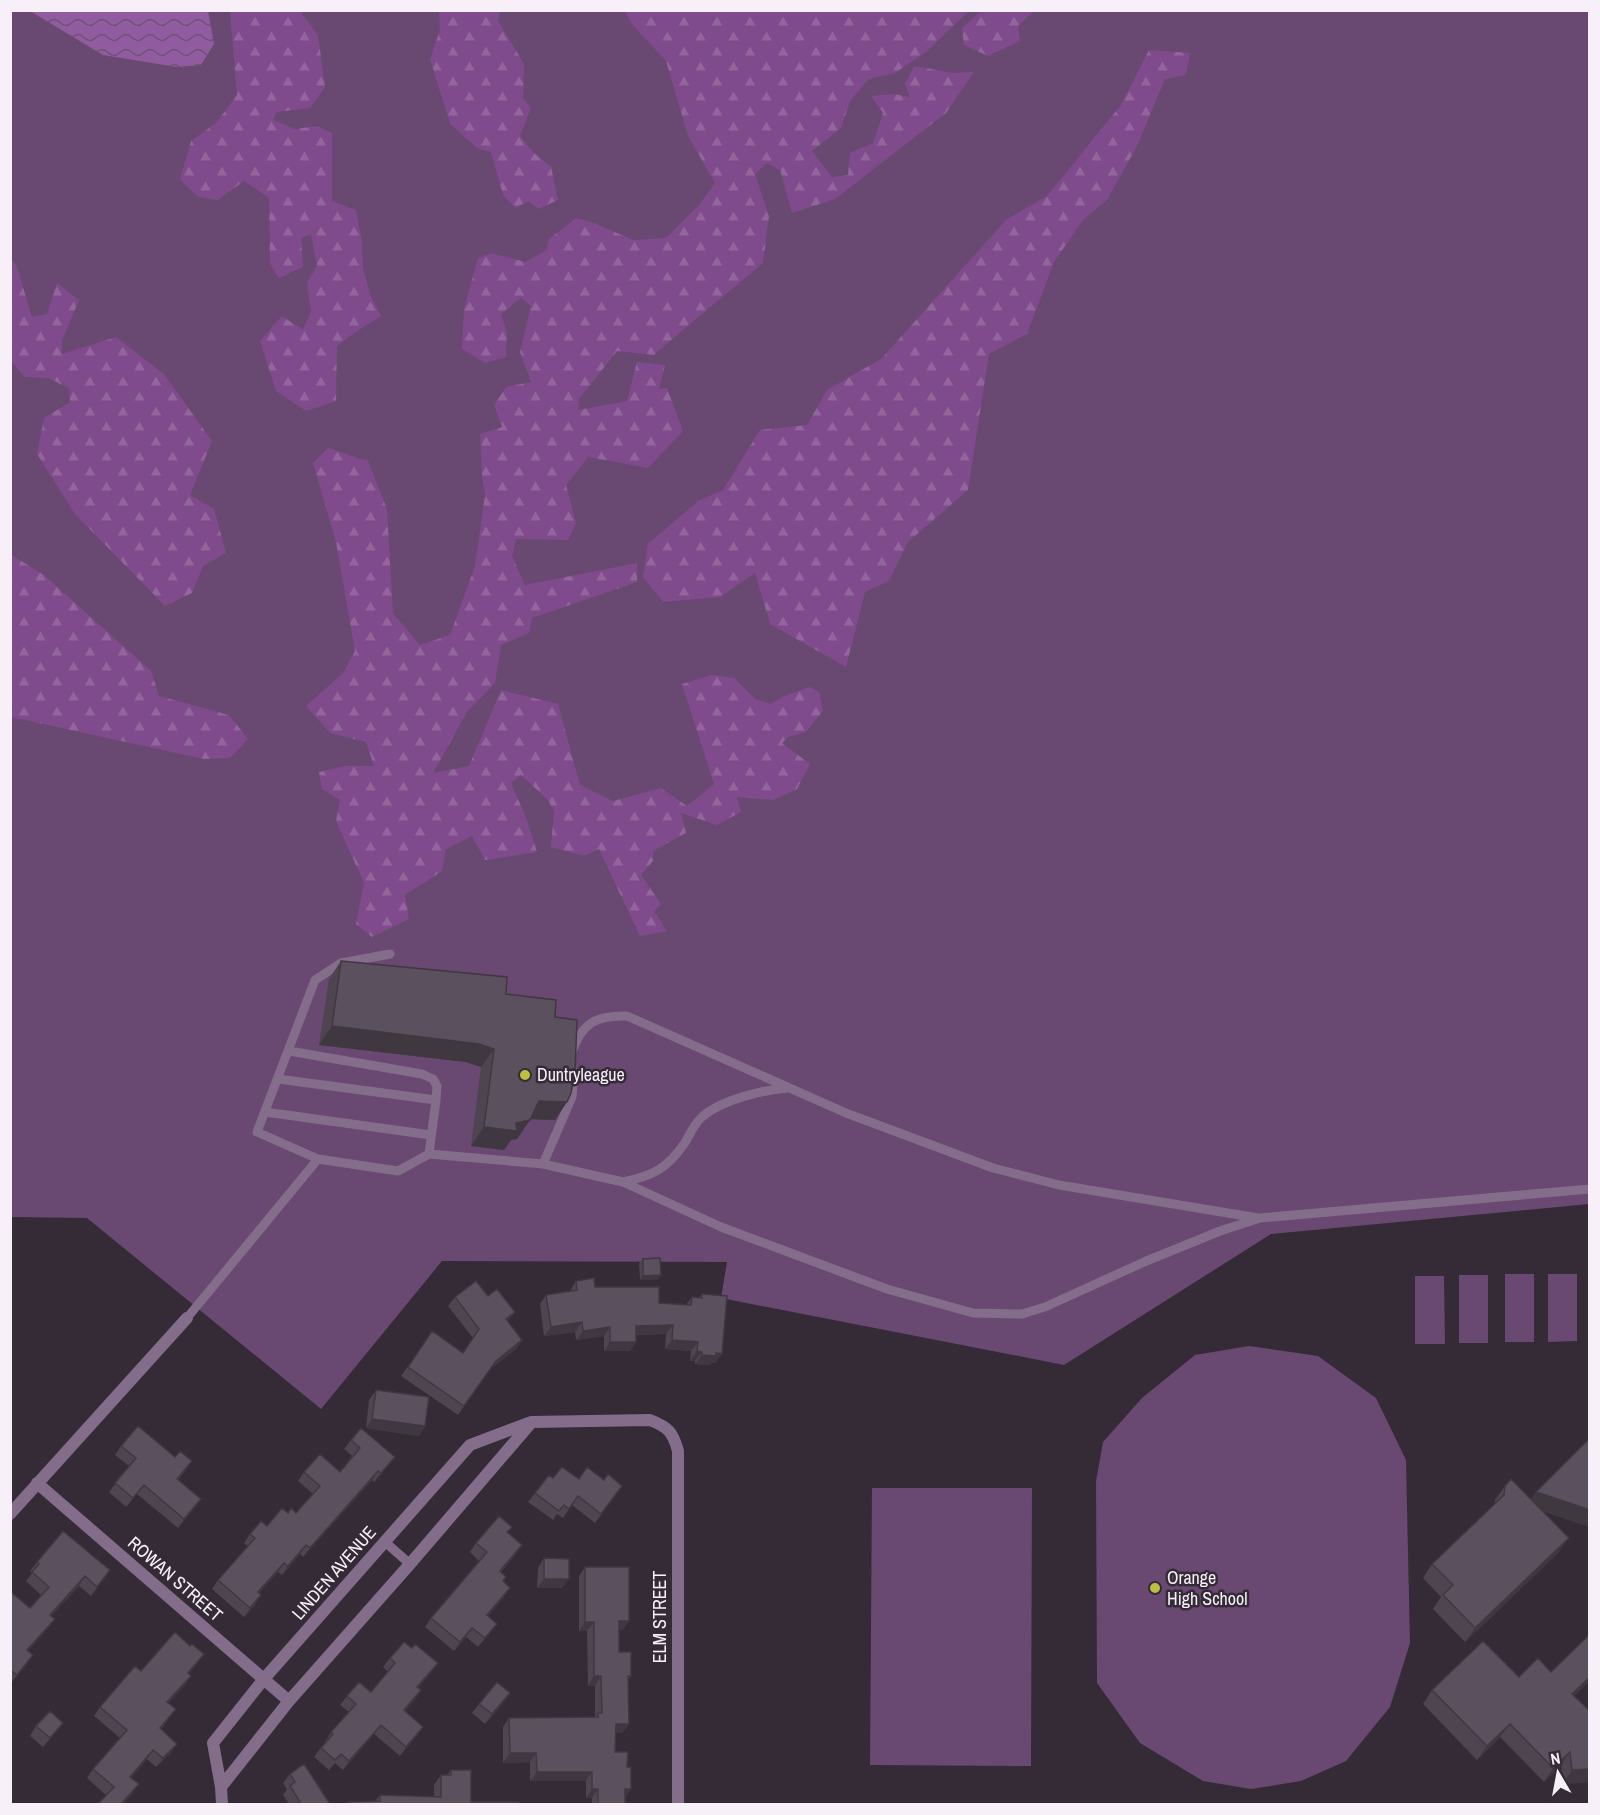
<svg xmlns="http://www.w3.org/2000/svg" width="1600" height="1815" font-family="'Archivo Narrow',sans-serif">
  <style>
    .green { fill: #694871 }
    .forest { fill: url(#forest-firs) }
    .water { fill: url(#water-waves) }
    .lines { fill: none; stroke-linecap: round; stroke-linejoin: round }
    .lane { stroke: #846d8a; stroke-width: 9 }
    .street { stroke: #846d8a; stroke-width: 12 }
    .wall { fill: #4e4550 }
    .shaded-wall { fill: #403841 }
    .building { fill: #5b505d; stroke: #403841; stroke-width: 1.5 }
    .poi-dot { fill: #bebf42; stroke: #342b37; stroke-width: 2 }
    .labels { text-anchor: middle; stroke-width: 5; stroke-linejoin: round; paint-order: stroke }
    .poi-label { font-size: 18px; fill: #f7f0f8; stroke: #342b37; text-anchor: start }
    .street-label { font-size: 18px; fill: #f7f0f8; stroke: #342b37 }
  </style>
  <defs>
    <pattern id="forest-firs" width="22" height="20" patternUnits="userSpaceOnUse" patternTransform="scale(1.5)"><rect width="22" height="20" fill="#7f4b8c"/><path d="M5 1l3.5 6h-7zM16 11l3.5 6h-7z" fill="#92659d"/></pattern>
    <pattern id="water-waves" width="16" height="10" patternUnits="userSpaceOnUse" patternTransform="scale(1.5)"><rect width="16" height="10" fill="#915c9f"/><path d="M0 5q4-4 8 0t8 0" fill="none" stroke="#6e5274"/></pattern>
  </defs>
  <rect width="100%" height="100%" fill="#342b37"/>
  <path class="green" d="M11 11H1589V1204L1271 1234 1064 1365 721 1298 727 1262 442 1261 321 1409 87 1218 11 1217Z
    M1505 1274H1534V1342H1505Z
    M1548 1274H1577V1341L1548 1342Z
    M1459 1275H1488V1343H1459Z
    M1415 1276H1444L1445 1344H1415Z
    M1249 1346 1318 1356 1376 1398 1406 1460 1410 1643 1390 1707 1346 1761 1301 1781 1251 1789 1203 1781 1140 1743 1097 1683 1096 1481 1103 1442 1142 1398 1195 1355Z
    M872 1488H1032L1031 1766 870 1765Z"/>
  <path class="forest" d="M230 11H303L302 14 318 35 325 87 310 108 277 112 273 120 295 129 318 126 332 133V201L356 210 362 242 363 268 371 297 381 316 354 333 337 346 336 401 306 411 276 391 260 341 282 316 303 330 311 311 307 283 317 266 311 234 301 238 303 267 279 278 270 264 269 198 244 181 218 200 198 197 180 179 191 141 216 123 237 95Z
    M439 11H500L498 21 524 64 523 98 531 108 520 136 534 153 551 167 558 200 538 209 529 201 515 208 503 195 491 152 477 148 450 124 430 59 440 30Z
    M625 11H969L926 52 895 73 869 79 850 101 841 128 812 151 832 177 848 175 850 153 873 143 883 113 871 96 894 94 910 97 905 84 914 66 953 73 974 72 946 113 835 199 792 213 780 170 767 163 755 174 769 216 763 263 685 328 654 355 617 351 579 399 578 410 627 401 637 362 665 365 659 389 667 388 683 431 648 468 588 457 566 485 576 523 568 540 516 539 512 556 525 585 637 563V582L532 618 529 633 501 645 495 683 467 712 433 773 469 766 501 690 558 704 580 785 613 801 661 788 687 806 714 784 682 684 712 675 734 678 755 699 771 704 784 696 810 687 819 692 823 711 806 732 788 737 782 743 810 764 797 789 773 800 737 797 741 812 717 825 681 813 686 833 653 851V861L641 875 661 904 654 911 667 931 640 936 599 849 584 856 551 847 554 811 548 800 521 775 511 783 527 820 537 852 485 860 472 836 446 849 442 871 405 895 409 919 372 937 356 924 364 883 336 821 340 800 322 789 319 772 345 766H374L366 742 330 733 306 706 343 673 355 651 336 542 313 463 328 448 368 461 387 509 393 613 420 645 450 635 475 566 485 495 482 475 480 434 502 427 494 405 506 387 531 382 520 352 531 306 521 298 501 314 507 333 506 357 485 363 462 349 464 309 478 258 492 253 525 262 547 250 548 240 576 218 594 223 633 240 666 238 699 205 715 183 688 136 666 61 632 24Z
    M981 11V10L1034 11 1018 26 1020 41 988 56 964 45 962 28Z
    M1149 50 1190 53 1186 75 1165 79 1137 146 1107 200 1083 220 1054 262 1027 334 989 354 968 490 908 542 889 581 865 592 846 667 770 624 755 573 720 597 663 602 643 577 648 544 698 501 723 490 760 430 807 425 827 390 881 359 1007 219 1047 196 1121 105Z
    M11 260 16 264 32 317 47 314 57 283 79 300 62 341V354L116 337 164 374 212 441 190 495 214 509 226 553 203 566 192 593 165 606 75 514 37 454 44 418 70 402 69 388 48 378 25 377 11 361Z
    M10 554 44 575 151 671 159 696 229 715 248 739 230 758 204 759 11 717Z"/>
  <path class="water" d="M30 11H208L214 44 201 65 177 67 103 55Z"/>
  <g class="lines">
    <path class="lane" d="M390 954 341 963 315 980 257 1132 318 1159 398 1171 429 1154 543 1164 623 1182 721 1227 887 1289 973 1313 1022 1314 1045 1307 1144 1262 1220 1231 1260 1218 1590 1189
      M289 1051 422 1074 433 1079 437 1086 436 1100
      M572 1052C582 1023 596 1015 627 1016L846 1113 993 1168 1059 1185 1258 1218
      M278 1079 436 1100 429 1154
      M265 1112 431 1135
      M543 1164 572 1097 574 1072
      M623 1182C652 1176 667 1169 684 1144 690 1135 693 1125 702 1117 721 1100 762 1090 788 1088
      M187 1318 318 1159
      M385 1542 410 1564"/>
    <path class="street" d="M37 1483 289 1701
      M10 1514 187 1318
      M221 1787 289 1701 410 1564 530 1424
      M222 1804 221 1787 213 1743 263 1680 470 1445 531 1422 650 1420C668 1427 673 1432 678 1451V1804"/>
  </g>
  <path class="wall" d="M341 961 506 994 555 1017 567 1102 555 1120 530 1119 517 1139 511 1140 504 1150 471 1146 481 1067 466 1062 319 1045 329 979Z
    M643 1259 661 1275 657 1280H640L639 1263Z
    M576 1281 595 1287 659 1303 686 1305 692 1297 699 1298 702 1294 722 1354 715 1363H711L710 1365 695 1364V1361H690L691 1351 665 1349 666 1334 636 1335V1342L630 1351H604V1336L576 1340 575 1332 544 1336 540 1304 546 1295 570 1291Z
    M455 1297 508 1321 522 1340 516 1349 489 1370 458 1415 401 1376 432 1331 463 1353 473 1338 448 1306Z
    M376 1390 425 1426 419 1436 366 1428 369 1400Z
    M1590 1438V1527L1543 1511 1559 1552 1465 1642 1433 1609 1441 1597 1423 1578 1432 1564 1495 1504V1500L1505 1486 1531 1499 1536 1492Z
    M351 1440 395 1457 388 1466 374 1482 372 1480 303 1557 300 1554 282 1575 278 1572 259 1593 255 1605 244 1617 212 1589 218 1580 248 1546 244 1543 250 1534 267 1526 288 1513H296L313 1494 298 1481 304 1472H340L352 1456 344 1449Z
    M121 1446 186 1470 178 1480 201 1499 178 1528 137 1494 126 1507 109 1492 129 1466 115 1455Z
    M553 1478 604 1480 622 1486 595 1523 572 1505 563 1518 557 1514 553 1520 528 1502 535 1493Z
    M508 1533 522 1545 516 1554 501 1572 506 1577 503 1581 504 1597 488 1616 497 1624 478 1647 466 1637 454 1651 425 1627 431 1618 479 1561 470 1552 476 1543Z
    M544 1558 562 1588H537L538 1568Z
    M37 1562 110 1570 91 1596 79 1586 51 1616 55 1619 48 1628 28 1651 27 1664 10 1684V1593L30 1608 41 1595 26 1581 32 1573 30 1571Z
    M585 1567 623 1630H619V1652L631 1676 628 1680 629 1724 622 1733H616L615 1752 627 1767 631 1789 625 1798V1804H592V1798H586V1781H530V1762L503 1763V1727L509 1718 595 1717V1686H588L587 1631H579V1576Z
    M1590 1634V1684L1588 1682 1574 1696 1590 1711V1782L1563 1784 1561 1765 1544 1782 1500 1737 1477 1760 1423 1704 1432 1690 1551 1672Z
    M190 1646 204 1654 189 1673 185 1685 168 1703 176 1709 161 1729 171 1753 156 1767 147 1759 131 1778 133 1793 123 1804H98L106 1795 87 1778 93 1769 120 1738 94 1716 100 1707 141 1671Z
    M390 1658 431 1673 418 1688 415 1700 405 1711 423 1727 400 1756 374 1734 343 1770 335 1763 329 1770 314 1757 325 1742 331 1732 349 1712 340 1705 347 1696 371 1692 388 1672 383 1667Z
    M504 1702 485 1724 472 1713 479 1704Z
    M63 1723 56 1732 43 1747 30 1736 36 1726Z
    M451 1770 471 1802 375 1801 380 1795 434 1797V1785L441 1775H447Z
    M290 1774 330 1804H289L283 1795 287 1789 283 1783Z"/>
  <path class="shaded-wall" d="M332 1026 479 1044 494 1049 481 1067 466 1062 319 1045Z
    M539 1101 567 1102 555 1120 526 1119Z
    M530 1120 517 1139 511 1140 504 1150 471 1146 484 1127Z
    M661 1275 657 1280H640L643 1276Z
    M515 1312 508 1321 506 1319Z
    M582 1322 575 1332 544 1336 551 1327Z
    M673 1325 666 1334 629 1335 636 1326Z
    M610 1327 604 1336 576 1340 583 1331Z
    M522 1340 516 1349 489 1370 496 1361Z
    M672 1340 698 1342 691 1351 665 1349Z
    M610 1342H636L630 1351H604Z
    M697 1351 702 1352 695 1361H690Z
    M716 1353 722 1354 715 1363H711L710 1365 695 1364 702 1355Z
    M372 1419 425 1426 419 1436 366 1428Z
    M395 1457 388 1466 374 1482 381 1473Z
    M192 1461 186 1470 170 1488 177 1479Z
    M378 1471 372 1480 303 1557 310 1548Z
    M1536 1492 1590 1510V1527L1526 1505Z
    M201 1499 195 1508 178 1528 184 1519Z
    M1569 1538 1559 1552 1465 1642 1475 1628Z
    M306 1545 300 1554 282 1575 288 1566Z
    M522 1545 516 1554 493 1580 500 1571Z
    M284 1563 278 1572 251 1602 258 1592Z
    M85 1576 79 1586 44 1624 50 1615Z
    M544 1579H569L562 1588H537Z
    M510 1588 504 1597 481 1625 487 1615Z
    M261 1595 255 1605 244 1617 250 1608Z
    M55 1619 48 1628 21 1659 27 1650Z
    M619 1621H629L623 1630H613Z
    M585 1622H594L587 1631H579Z
    M497 1624 490 1633 478 1647 485 1638Z
    M472 1628 466 1637 454 1651 460 1642Z
    M204 1654 198 1663 181 1682 188 1673Z
    M33 1655 27 1664 10 1684 17 1675Z
    M438 1663 431 1673 411 1696 417 1687Z
    M191 1676 185 1685 161 1711 167 1702Z
    M594 1676H601L595 1686H588Z
    M1590 1677V1680L1563 1707 1572 1694Z
    M421 1690 415 1700 397 1720 404 1710Z
    M510 1693 504 1702 485 1724 492 1714Z
    M616 1724H629L622 1733H610Z
    M1510 1724 1500 1737 1477 1760 1487 1746Z
    M381 1725 374 1734 343 1770 349 1761Z
    M423 1727 417 1736 400 1756 406 1747Z
    M177 1744 171 1753 156 1767 163 1758Z
    M153 1750 147 1759 124 1786 130 1777Z
    M1570 1752 1561 1765 1544 1782 1553 1768Z
    M510 1753H536L530 1762 503 1763Z
    M1590 1769V1782L1563 1784 1572 1770Z
    M537 1772H592L586 1781H530Z
    M139 1784 133 1793 123 1804H121Z
    M592 1789H598L592 1798H586Z
    M625 1789H631L625 1798Z"/>
  <path class="building" d="M341 961 507 977 506 994 556 1000 555 1017 577 1020 575 1072 571 1093 567 1102 539 1101 530 1120 516 1123 517 1131 484 1127 494 1049 479 1044 332 1026Z
    M660 1258 661 1275 643 1276V1259Z
    M594 1278 595 1287H659V1303L691 1305 692 1297 702 1298V1294L727 1296 722 1354 716 1353V1356L702 1355V1352L697 1351 698 1342 672 1340 673 1325 636 1326V1342H610V1327L583 1331 582 1322 551 1327 546 1295 577 1290 576 1281Z
    M476 1281 488 1296 497 1289 515 1312 506 1319 522 1340 496 1361 464 1406 408 1367 432 1331 463 1353 479 1329 455 1297Z
    M376 1390 429 1397 425 1426 372 1419Z
    M138 1426 175 1457 180 1451 192 1461 177 1479 201 1499 184 1519 144 1485 133 1498 115 1483 136 1458 121 1446Z
    M361 1428 395 1457 381 1473 378 1471 310 1548 306 1545 288 1566 284 1563 258 1592 261 1595 250 1608 218 1580 255 1538 250 1534 261 1521 267 1526 282 1508 288 1513 291 1508 296 1513 320 1486 304 1472 320 1454 340 1472 360 1448 351 1440Z
    M1590 1438V1510L1536 1492Z
    M562 1467 579 1479 587 1467 604 1480 608 1474 622 1486 601 1514 578 1496 569 1509 564 1505 559 1511 535 1493 549 1475 553 1478Z
    M1511 1479 1569 1538 1475 1628 1443 1595 1453 1585 1432 1564 1504 1495 1505 1486Z
    M499 1516 512 1527 507 1532 522 1545 500 1571 506 1577 503 1581 510 1588 487 1615 497 1624 485 1638 472 1628 460 1642 431 1618 487 1552 476 1543Z
    M63 1531 110 1570 97 1587 85 1576 50 1615 55 1619 27 1650 33 1655 17 1675 10 1670V1593L11 1592 30 1608 49 1587 32 1572 39 1564 37 1562Z
    M544 1558 569 1559V1579H544Z
    M585 1567H629V1621H619V1652H631V1676H628L629 1724H616L615 1752H628L627 1767H631V1789H625V1804H598V1789H592V1772H537L536 1753H510L509 1718 598 1717V1713H602L601 1676H594V1622H585Z
    M175 1632 190 1646 192 1644 204 1654 188 1673 191 1676 167 1702 176 1709 160 1728 177 1744 163 1758 153 1750 130 1777 139 1784 121 1804H98L114 1787 93 1769 127 1730 100 1707 135 1666 141 1671Z
    M1590 1634V1677L1572 1694 1590 1711V1769L1572 1770 1570 1752 1553 1768 1510 1724 1487 1746 1432 1690 1483 1641 1519 1677 1538 1658 1551 1672Z
    M404 1642 412 1648 415 1644 438 1663 417 1687 421 1690 404 1710 423 1727 406 1747 381 1725 349 1761 341 1754 335 1760 321 1748 333 1734 331 1732 356 1704 347 1696 359 1682 371 1692 395 1663 390 1658Z
    M497 1682 510 1693 492 1714 479 1704Z
    M50 1711 63 1723 50 1738 36 1726Z
    M304 1764 330 1804H296L300 1802 290 1786 295 1782 290 1774Z
    M451 1770H471V1802H519V1804H345L349 1802 380 1801V1795L441 1797V1775H451Z"/>
  <g class="poi-dot">
    <circle cx="525" cy="1075" r="6"/>
    <circle cx="1155" cy="1588" r="6"/>
  </g>
  <g class="labels">
    <g class="poi-label">
      <text x="537" y="1081">Duntryleague</text>
      <text x="1167" y="1584">Orange<tspan x="1167" dy="21">High School</tspan></text>
    </g>
    <g class="street-label">
      <text transform="translate(334 1573) rotate(-49)" y="6">LINDEN AVENUE</text>
      <text transform="translate(175 1579) rotate(41)" y="6">ROWAN STREET</text>
      <text transform="translate(660 1617) rotate(-90)" y="6">ELM STREET</text>
    </g>
  </g>
  <rect width="1600" height="1815" fill="none" stroke="#f7f0f8" stroke-width="24"/>
  <g transform="translate(1558 1773) rotate(350)" stroke="#342b37" stroke-width="4.5" paint-order="stroke">
  <path d="M0-4.5L10 22L0 15L-10 22Z" fill="#f7f0f8"/>
  <text y="-9" font-size="16" font-weight="bold" text-anchor="middle" fill="#f7f0f8">N</text>
  </g>
</svg>
